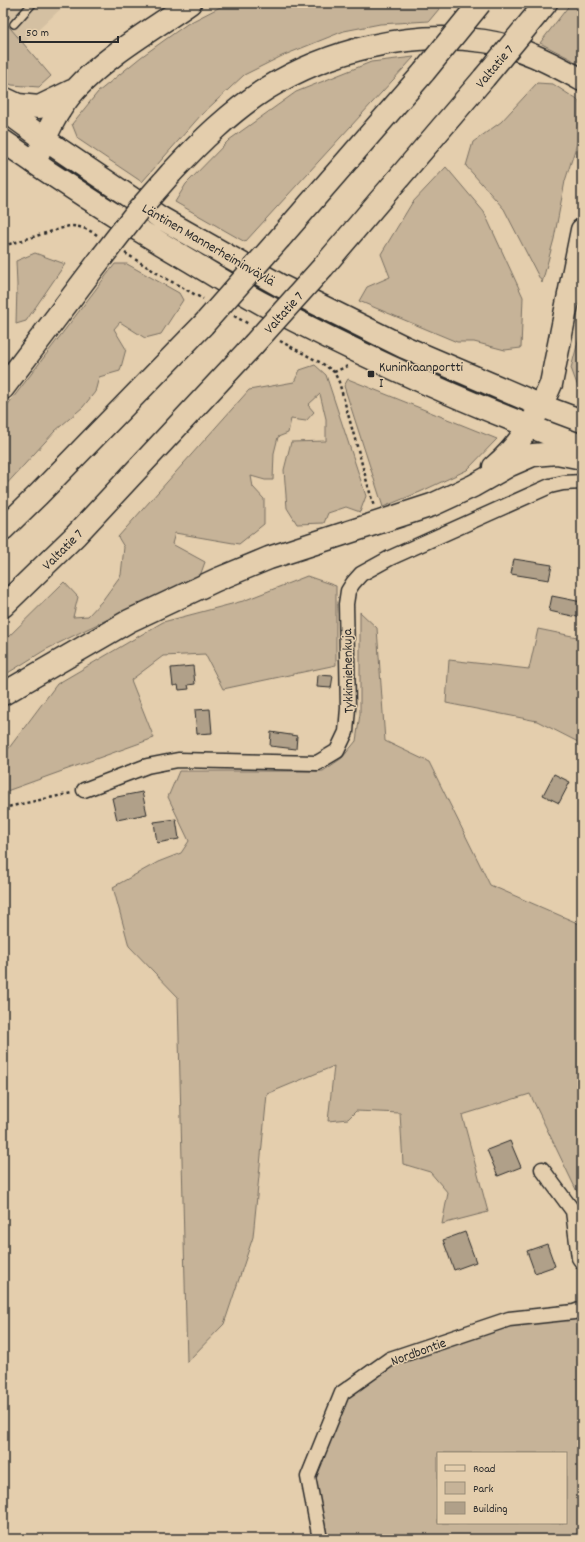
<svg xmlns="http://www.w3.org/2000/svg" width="585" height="1542" font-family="Dekko,sans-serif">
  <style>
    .built { fill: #d4c0a2 }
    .green { fill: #c6b398; stroke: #786f62; fill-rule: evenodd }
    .building { fill: #b0a089; stroke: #2b2b2b }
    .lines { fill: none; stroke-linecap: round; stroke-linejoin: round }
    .service-casing { stroke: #2b2b2b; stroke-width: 10 }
    .minor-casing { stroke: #2b2b2b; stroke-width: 17 }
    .primary-casing { stroke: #2b2b2b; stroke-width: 25 }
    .motorway-casing { stroke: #2b2b2b; stroke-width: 25 }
    .path { stroke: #2b2b2b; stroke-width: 2.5; stroke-dasharray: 3 3; stroke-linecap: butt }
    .service { stroke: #e4cead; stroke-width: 7 }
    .minor { stroke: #e4cead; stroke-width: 14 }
    .primary { stroke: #e4cead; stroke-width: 22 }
    .motorway { stroke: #e4cead; stroke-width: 22 }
    .motorway-bridge-casing { stroke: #2b2b2b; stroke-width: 25; stroke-linecap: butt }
    .motorway-bridge { stroke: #e4cead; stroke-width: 22 }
    .poi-dot { fill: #2b2b2b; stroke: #e4cead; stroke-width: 1.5 }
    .labels { text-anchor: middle; stroke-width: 3; stroke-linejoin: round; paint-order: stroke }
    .street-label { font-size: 14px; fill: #2b2b2b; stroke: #e4cead }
    .poi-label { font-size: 14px; fill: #2b2b2b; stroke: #e4cead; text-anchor: start }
  </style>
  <rect width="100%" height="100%" fill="#e4cead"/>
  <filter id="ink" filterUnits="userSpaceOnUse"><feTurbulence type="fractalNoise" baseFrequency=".025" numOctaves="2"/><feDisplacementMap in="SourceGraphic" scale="8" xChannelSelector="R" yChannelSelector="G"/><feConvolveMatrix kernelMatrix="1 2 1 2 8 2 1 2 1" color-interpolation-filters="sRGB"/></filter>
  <g filter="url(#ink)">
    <path class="built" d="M3 3H67L23 44 3 26Z"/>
    <path class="green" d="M228 3H444L429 21 380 24 344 31 282 56 244 75 201 115 142 182 78 139 72 124 98 92 141 57 187 24Z
      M571 3H582V67L571 59 540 43Z
      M3 11 10 17 5 22 51 76 39 87 12 85 3 81Z
      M414 57 245 242 175 202 186 184 229 140 296 92 371 62Z
      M537 83 553 84 579 101 582 108V128L565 181 554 239 542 283 504 209 466 166 473 142 501 122Z
      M446 167 484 212 523 297 521 348 505 350 474 342H457L359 301 367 287 390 277 381 254 412 203Z
      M35 253 65 264 26 321 16 324 17 285 16 261Z
      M115 264H127L179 293 183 300 161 334 145 338 120 322 114 329 126 349 120 371 99 377 95 392 83 407 55 431 3 488V411Z
      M582 327V398L571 368Z
      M315 365 326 375 366 496 360 512 346 507 328 513 324 523 297 524 287 508 284 470 291 442 326 441V419L320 394 308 405 314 412 306 421 291 419 288 433 278 437 274 453 273 480H265L251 476 253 487 264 499V524L239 544 175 533 172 544 205 562 200 576 85 630 45 650 3 676V642L64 582 78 597 73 617 88 616 102 601 121 575 124 547 118 537 249 390 294 382 300 370Z
      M348 379 497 439 467 470 420 492 383 507 344 386Z
      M307 576 336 586V665L223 689 205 654 163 656 131 680 154 738 4 792 3 756 57 684 163 622 243 601Z
      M360 612 377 628 385 741 429 762 490 885 582 925V1202L530 1094 462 1115 488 1212 442 1224 448 1193 430 1172 403 1164 400 1113 356 1111 348 1119 328 1121 334 1066 267 1094 253 1237 224 1324 187 1362 178 997 129 946 113 887 158 862 181 853 189 841 168 797 179 771H323L342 758 356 741 360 714Z
      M538 629 582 638V744L537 721 446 703 449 660 529 669Z
      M582 1315V1539H328L315 1477 347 1397 393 1364 509 1324ZM438 1453H566V1523H438Z"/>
    <path class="building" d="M514 559 552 565 549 580 511 574Z
      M552 596 582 602V618L549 611Z
      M193 666 195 684 188 685 189 689 179 690 178 685 173 686 171 668Z
      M318 675 333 676 331 688 317 687Z
      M210 709 212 733 197 734 195 710Z
      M271 732 297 736 296 749 270 746Z
      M554 774 570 782 559 803 543 795Z
      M142 792 147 814 117 820 112 798Z
      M176 819 179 839 157 843 154 822Z
      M510 1141 521 1167 498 1176 487 1150Z
      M465 1232 476 1262 454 1270 443 1240Z
      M547 1244 555 1266 535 1273 527 1251Z"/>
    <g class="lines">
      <defs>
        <path id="service" d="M14 24 33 3"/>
        <path id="minor" d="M84 790 147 766 178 760 317 763 337 751 346 732 348 708 346 604 348 591 353 583 361 574 390 558 550 486 563 483 582 482
          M542 1169 573 1211 579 1258 582 1262
          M320 1539 308 1477 342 1393 390 1359 509 1319 574 1312 582 1309"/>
        <path id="primary" d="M3 109 44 139 161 218 281 286 404 347 542 406 582 421
          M3 141C64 184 127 224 192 262 215 276 239 291 263 304 366 358 473 407 582 446"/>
        <path id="motorway" d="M537 14 546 3
          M3 98 18 105 39 107 72 91
          M35 163C45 137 56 110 76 89 107 55 152 30 190 3
          M171 173C200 142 230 112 266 89 329 50 410 30 484 41 519 46 551 63 582 80
          M280 238 424 72
          M323 267 484 78
          M3 388 102 257
          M494 467C520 445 538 415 551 384L582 230
          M3 529 38 495 203 325
          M3 606 76 535 253 345
          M3 694 129 621 216 580 269 558 432 505 473 486 510 465 533 455 557 453 582 458"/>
      </defs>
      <use href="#service" class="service-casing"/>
      <use href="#minor" class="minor-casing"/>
      <use href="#primary" class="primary-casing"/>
      <use href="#motorway" class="motorway-casing"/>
      <path class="path" d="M3 246 69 226C80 226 88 229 97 235
        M125 253 165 278 203 299
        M234 316 249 324
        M280 341 323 364 334 372 339 382 374 507
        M334 372 348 366
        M3 808 72 793"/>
      <use href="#service" class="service"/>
      <use href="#minor" class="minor"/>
      <use href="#primary" class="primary"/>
      <use href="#motorway" class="motorway"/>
      <defs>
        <path id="motorway-bridge" d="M424 72 480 3
          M484 78 537 14
          M102 257 136 213 171 173
          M203 325 280 238
          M253 345 323 267"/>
      </defs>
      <use href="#motorway-bridge" class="motorway-bridge-casing"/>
      <use href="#motorway-bridge" class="motorway-bridge"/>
    </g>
  </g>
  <rect class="poi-dot" x="367" y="370" width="8" height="8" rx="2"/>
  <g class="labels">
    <g class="street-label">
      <text transform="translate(494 66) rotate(-50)" y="5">Valtatie 7</text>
      <text transform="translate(209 244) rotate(30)" y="5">Läntinen Mannerheiminväylä</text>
      <text transform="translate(283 312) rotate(-48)" y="5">Valtatie 7</text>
      <text transform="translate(62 549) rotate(-45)" y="5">Valtatie 7</text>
      <text transform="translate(347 671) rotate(-91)" y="5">Tykkimiehenkuja</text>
      <text transform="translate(418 1351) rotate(-20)" y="5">Nordbontie</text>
    </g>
    <g class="poi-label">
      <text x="379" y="371">Kuninkaanportti<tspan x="379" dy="16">I</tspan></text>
    </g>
  </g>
  <rect width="585" height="1542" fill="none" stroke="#e4cead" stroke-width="16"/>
  <rect x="8" y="8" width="569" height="1526" fill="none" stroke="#2b2b2b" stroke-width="1.5" filter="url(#ink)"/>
  <rect x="437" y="1452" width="130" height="72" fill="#e4cead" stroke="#9a8d79"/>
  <rect x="445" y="1465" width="20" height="6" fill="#e4cead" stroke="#9a8d79"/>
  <text x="473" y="1472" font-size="12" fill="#2b2b2b">Road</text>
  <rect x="445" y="1482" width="20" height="12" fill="#c6b398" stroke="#9a8d79"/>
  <text x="473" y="1492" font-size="12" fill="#2b2b2b">Park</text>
  <rect x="445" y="1502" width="20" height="12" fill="#b0a089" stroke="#9a8d79"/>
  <text x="473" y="1512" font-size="12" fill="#2b2b2b">Building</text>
  <path d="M20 36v6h98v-6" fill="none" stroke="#2b2b2b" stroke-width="2"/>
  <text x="26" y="36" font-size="12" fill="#2b2b2b" stroke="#e4cead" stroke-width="3" paint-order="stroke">50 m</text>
</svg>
